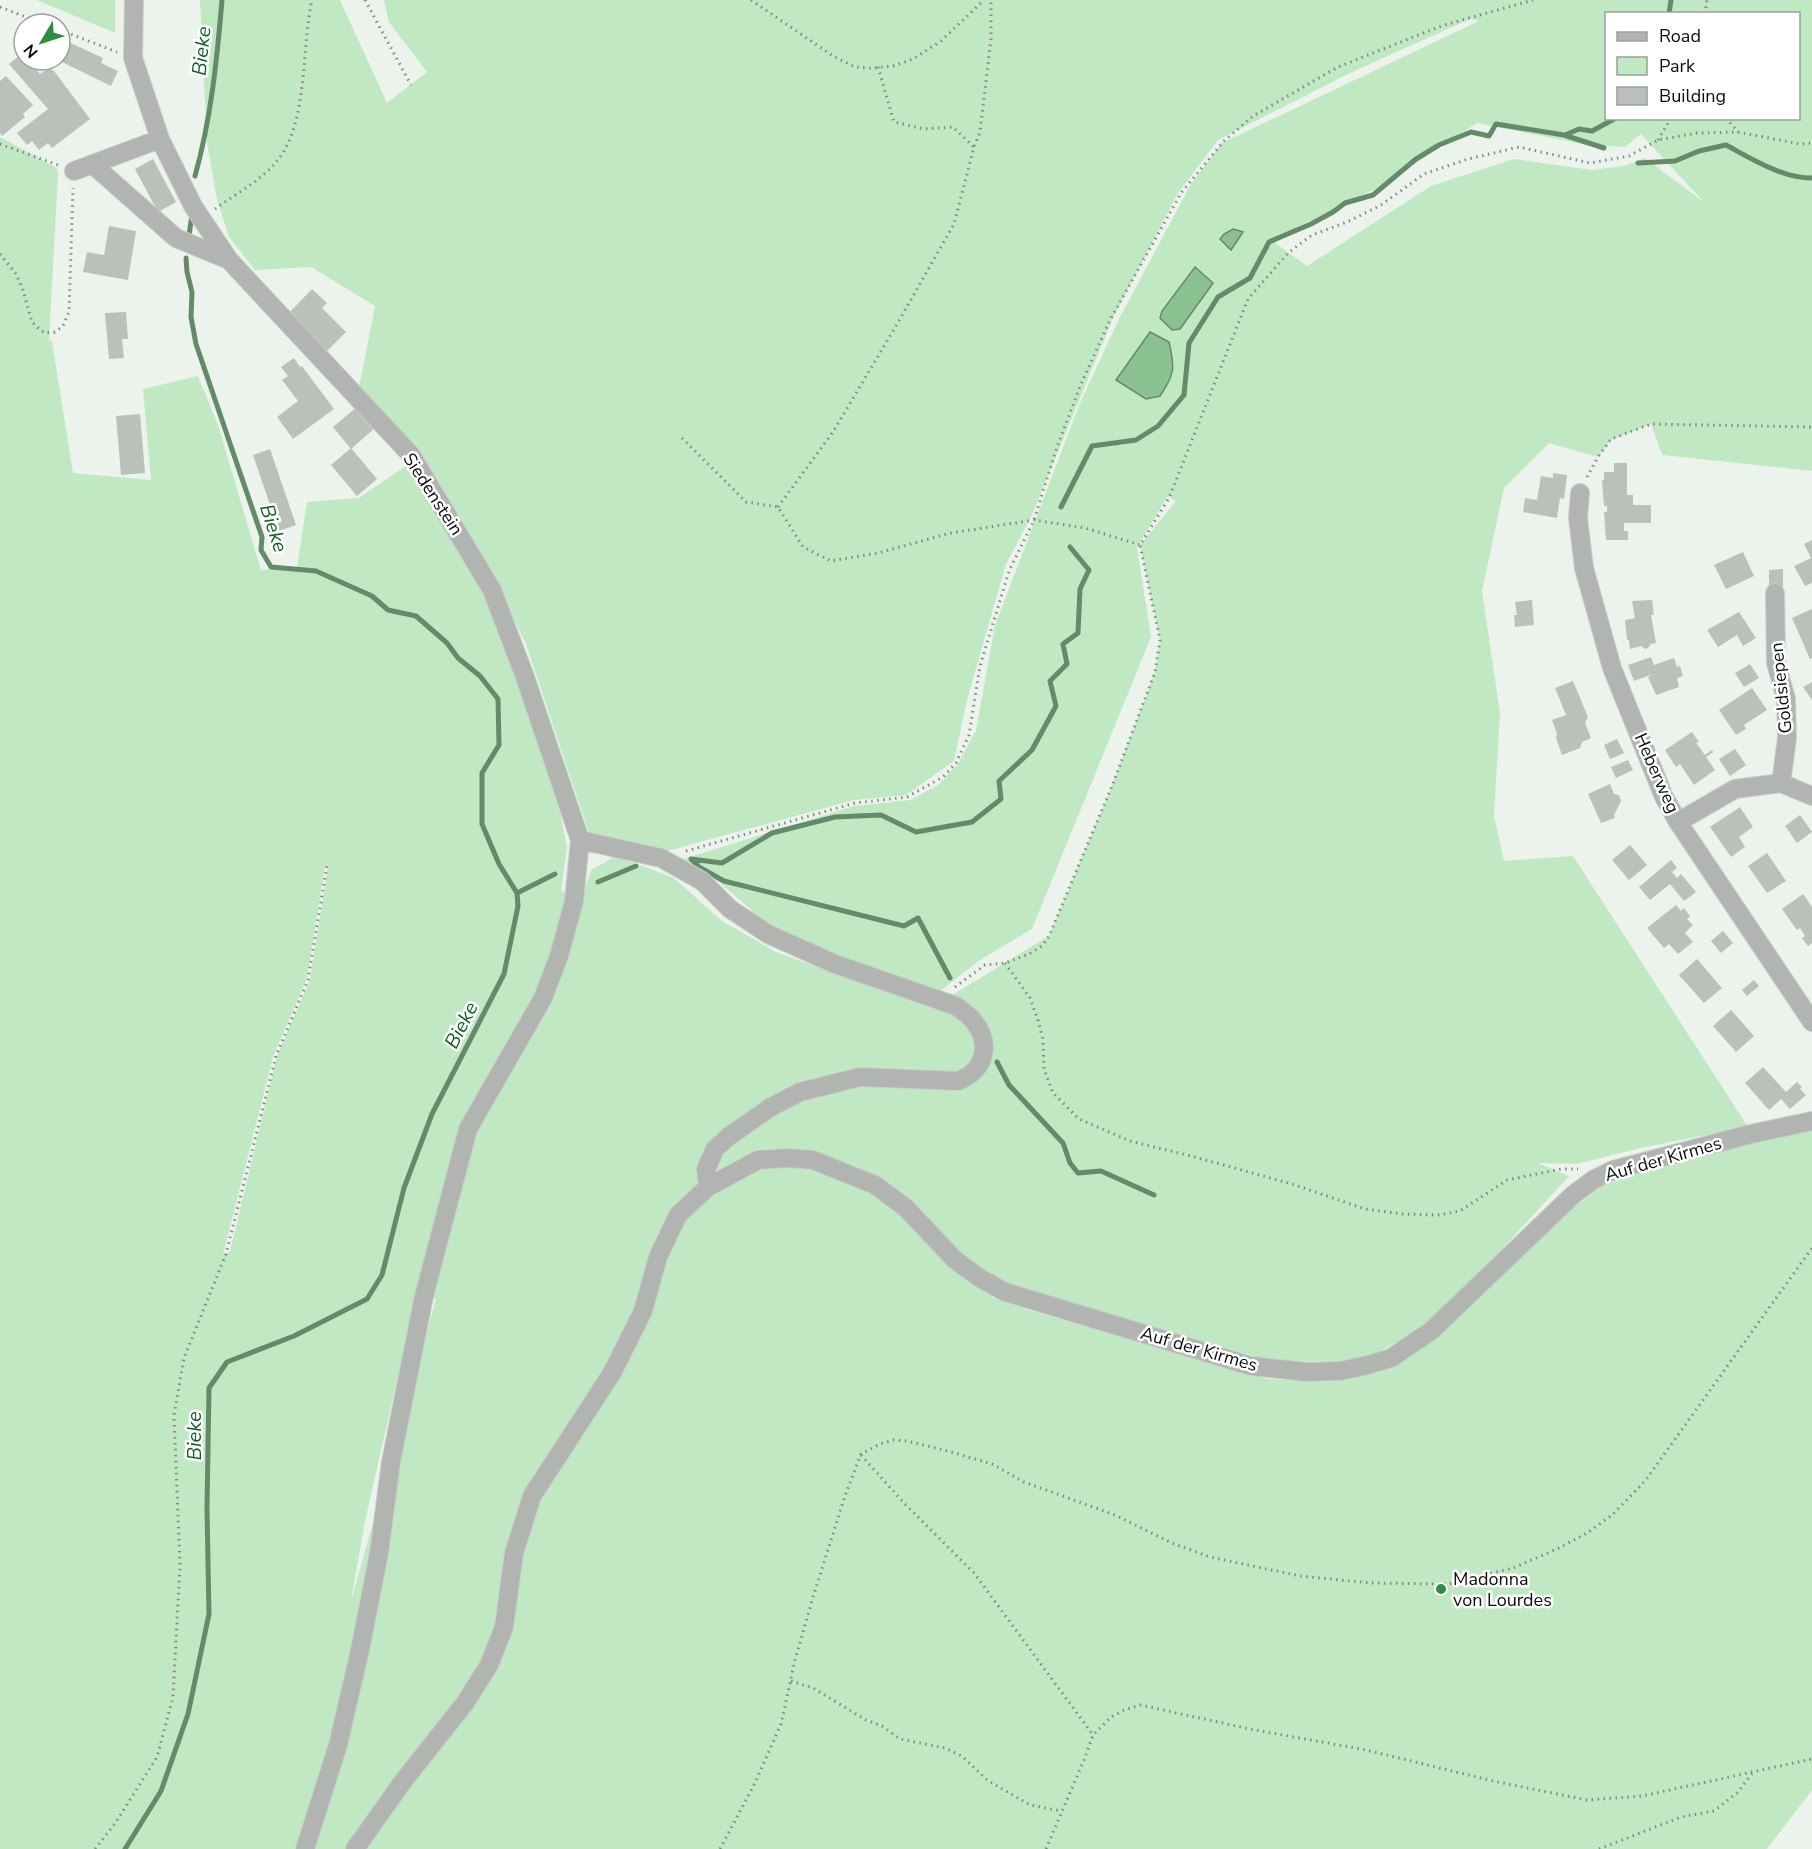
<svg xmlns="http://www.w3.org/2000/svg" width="1812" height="1849" font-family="'Nunito Sans',sans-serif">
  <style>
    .green { fill: #c0e8c3; fill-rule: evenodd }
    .water { fill: #8bc091; stroke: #658a69; stroke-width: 1.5 }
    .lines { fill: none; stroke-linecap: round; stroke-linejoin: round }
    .stream { stroke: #658a69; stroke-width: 5 }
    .building { fill: #bac1bb }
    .minor-casing { stroke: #c8cec9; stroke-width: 20 }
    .path { stroke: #838884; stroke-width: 3; stroke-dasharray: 1.5 4.5; stroke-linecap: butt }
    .minor { stroke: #b1b4b1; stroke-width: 18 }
    .poi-dot { fill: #2d8e42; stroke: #fff; stroke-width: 2 }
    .labels { text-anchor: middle; stroke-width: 5; stroke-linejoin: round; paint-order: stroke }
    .street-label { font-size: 18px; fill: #0b0d0b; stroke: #fff }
    .poi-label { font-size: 18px; fill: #0b0d0b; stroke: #fff; text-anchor: start }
    .water-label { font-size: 20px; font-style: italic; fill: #0d5f24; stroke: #fff }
  </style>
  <rect width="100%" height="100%" fill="#ecf3ed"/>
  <path class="green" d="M37 0H115V33Z
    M200 0H340L387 103 427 72 389 22 384 0H1812V471L1662 455 1651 424 1611 440 1598 457 1549 443 1504 488 1482 591 1500 713 1494 816 1504 861 1573 856 1748 1127 1640 1148 1577 1164 1538 1163 1569 1176 1472 1282 1416 1332 1358 1363 1267 1360 1037 1295 993 1276 991 1297 1025 1309 1268 1379 1325 1382 1378 1373 1435 1340 1573 1208 1606 1183 1658 1164 1812 1129V1790L1767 1849H0V137L57 168 58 175 49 341H52L73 473 151 480 143 389 198 376 218 425 261 570 297 567 307 502 359 498 407 465 484 590 538 742 560 811 567 847 561 891 583 895 591 870 616 856 674 878 722 921 776 952 861 983 939 1003 1049 936 1112 786 1155 672 1160 640 1140 545 1176 501 1168 496 1137 547 1151 637 1032 929 980 960 939 992 838 958 764 921 719 882 683 859 854 806 910 800 938 785 958 764 976 730 995 625 1080 403 1119 319 1191 184 1222 143 1479 21 1470 19 1352 72 1218 140 1178 193 1113 318 1031 517 1006 564 967 700 954 761 906 795 854 800 660 853 589 833 526 644 497 586 417 449 359 387 375 306 311 267 255 270 229 237 217 200 207 142ZM1606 14H1798V118H1606ZM1477 123 1587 145 1625 147 1641 134 1704 202 1645 158 1624 166 1592 170 1514 159 1431 186 1307 266 1271 240 1379 187ZM328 865 310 980 277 1056 230 1251 223 1255 273 1057 307 978 325 866ZM416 1297 436 1299 351 1601 365 1521Z"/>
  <path class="water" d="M1233 229 1243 232 1231 250 1220 239 1224 234Z
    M1195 267 1213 283 1180 329 1172 330 1160 318 1162 311Z
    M1150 332 1169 342C1175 368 1175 374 1160 396L1146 399 1116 380Z"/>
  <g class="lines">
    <path class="stream" d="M1669 14 1671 0
      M1565 135 1579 129 1592 131 1616 118
      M1638 163 1675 161 1699 151 1726 145C1752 159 1782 178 1812 178
      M195 176C211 119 217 59 222 0
      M189 236 192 214
      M1061 507 1092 446 1136 440 1158 426 1184 395 1189 343 1218 297 1250 278 1269 242 1311 224 1333 212 1345 203 1373 195 1416 159 1439 145 1471 132 1489 136 1496 124 1564 135 1604 148
      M691 859 722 863 772 833 835 817 881 815 916 832 972 822 1001 799 999 781 1032 750 1056 706 1050 681 1067 664 1063 644 1078 633 1080 589 1089 570 1070 547
      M692 860 699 867 724 881 904 926 918 918 950 978
      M598 882 636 866
      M517 893 555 874
      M997 1062 1009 1085 1063 1143 1070 1163 1078 1173 1101 1171 1154 1195
      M125 1849 161 1791 188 1714 209 1614 207 1508 209 1388 227 1362 294 1336 367 1299 382 1275 404 1188 432 1114 504 974 518 906 517 893 499 864 482 824V773L499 745 498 699 480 676 458 658 447 643 416 616 388 610 372 596 316 571 271 567 261 550 262 537 196 344 191 317 192 292 187 272 186 258"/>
  </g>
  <path class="building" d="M60 38 103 58 101 63 118 71 111 86 60 61Z
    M20 55 24 57V60H28L40 74 49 68 54 71 90 119 52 148 48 143 39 150 32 141 27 145 17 133 48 109 9 64Z
    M6 76 33 105 23 114 25 117 2 136 0 133V81Z
    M153 159 176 202 158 212 135 169Z
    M109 226 136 231 128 280 83 272 87 252 104 255Z
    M312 289 327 303 322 308 346 332 327 351 289 313Z
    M126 312 128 339H122L124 358 109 359 105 313Z
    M294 358 300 367 302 366 334 409 293 439 277 417 298 401 282 380 288 376 281 367Z
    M358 406 376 427 351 449 333 427Z
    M140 414 145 473 121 475 116 416Z
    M351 448 377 479 357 496 331 465Z
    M270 449 296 525 279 531 253 455Z
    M1614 463H1627V495H1633V505H1651V523H1624V531H1628V540H1606L1604 512H1607V506H1604L1602 480H1604V472H1614Z
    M1553 473 1567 475 1564 499 1560 498 1557 518 1523 512 1525 498 1537 500 1541 476 1553 478Z
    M1812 540V583L1805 586 1794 566 1811 558 1804 544Z
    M1743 552 1754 576 1726 589 1714 565Z
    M1783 569V587H1769V570Z
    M1532 600 1534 625 1515 627 1514 615H1517L1515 602Z
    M1652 600 1654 615H1651L1656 643 1651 644 1648 648 1645 649 1641 646 1630 649 1629 640H1627L1625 620 1635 618 1632 601Z
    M1812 609V658L1810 659 1792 618Z
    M1739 612 1756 638 1743 646 1737 635 1718 647 1707 630Z
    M1651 657 1654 665 1674 658 1677 667 1680 666 1683 676 1677 678 1679 687 1656 695 1648 677 1653 674 1634 681 1628 665Z
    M1750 664 1759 678 1744 687 1735 673Z
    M1573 681 1588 717 1585 723 1591 738 1582 742 1580 748 1562 755 1556 738 1557 734 1552 720 1566 715 1555 688Z
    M1812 682V700L1803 687Z
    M1752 688 1767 710 1744 725 1746 729 1736 735 1719 710Z
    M1692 732 1699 742 1696 743 1705 755 1712 750 1713 752 1706 757 1715 770 1694 785 1680 764 1676 767 1665 750Z
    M1617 739 1624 753 1610 759 1604 745Z
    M1735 749 1746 765 1730 776 1719 759Z
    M1628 760 1633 770 1616 778 1611 767Z
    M1610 784 1614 794 1619 795 1621 801 1614 815 1615 818 1601 823 1588 794Z
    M1740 807 1753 827 1739 837 1745 847 1731 857 1710 827Z
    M1800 815 1812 832 1797 843 1785 826Z
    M1630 845 1647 865 1629 880 1612 860Z
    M1767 853 1786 881 1767 893 1748 866Z
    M1671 860 1677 868 1672 872 1677 878 1681 874 1696 892 1684 901 1670 884 1650 900 1639 887Z
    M1803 894 1812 907V943L1808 946 1802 938 1805 936 1800 928 1797 930 1782 909Z
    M1676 905 1681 911 1684 908 1690 916 1687 919 1693 925 1685 933 1693 942 1678 954 1669 944 1664 948 1647 928Z
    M1723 931 1733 943 1721 953 1711 941Z
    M1697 959 1722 988 1704 1003 1679 975Z
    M1754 980 1759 986 1747 996 1742 990Z
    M1731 1010 1754 1036 1736 1052 1713 1026Z
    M1763 1067 1786 1092 1797 1082 1802 1087 1800 1089 1806 1095 1790 1109 1781 1099 1769 1110 1745 1083Z"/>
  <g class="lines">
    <defs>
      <path id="minor" d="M134 0 133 58 160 139 193 206 229 260 411 455 492 590 525 677 580 840 574 901 559 956 543 998 468 1129 424 1296 391 1462 379 1553 360 1650 338 1745 305 1849
        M92 164 176 238 229 260
        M74 171 160 139
        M1580 493 1578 518 1584 568 1612 668 1664 797 1678 822 1812 1022
        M1775 593 1776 663 1786 699 1787 738 1781 783
        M1678 822 1735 789 1781 783 1812 796
        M580 840 661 858 702 881 730 909 768 934 835 964 956 1006C961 1010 967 1014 971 1018 992 1041 987 1070 958 1081L860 1077 800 1092 771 1107 728 1137 715 1149 706 1169 708 1187
        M355 1849 404 1780 465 1703 489 1665 504 1627 514 1553 532 1496 612 1373 643 1311 658 1257 678 1215 708 1187 758 1160 787 1158 813 1160 875 1185 906 1208 955 1260 980 1278 1005 1292 1251 1366 1307 1372 1340 1371 1368 1365 1391 1358 1431 1331 1573 1195 1593 1180 1613 1170 1751 1134 1812 1121"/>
    </defs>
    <use href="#minor" class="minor-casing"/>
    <path class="path" d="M365 0 411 85
      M751 0 833 56 855 67 870 68 893 66 913 59 941 41 984 0
      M0 7 44 24
      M1705 14 1707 0
      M60 30 117 52
      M878 67 894 122 924 129 953 127 974 147
      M1726 118 1738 132
      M1658 140 1671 118
      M0 144 58 165
      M215 209C235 194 261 181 277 161 309 122 301 48 312 0
      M0 254 16 274 22 287 32 322 39 329 45 333 55 332 63 326 69 312 73 188
      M682 438 746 502 778 507 803 547 831 561 878 553 951 533 1034 520 1085 528 1140 545
      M1587 477 1598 457 1611 439 1651 424 1812 427
      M778 507 833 432 896 326 954 224 974 147 980 132 991 39V0
      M686 851 855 803 907 797 943 777 956 763 969 735 980 666 1009 571 1034 520 1057 447 1081 384 1111 318 1181 193 1224 141 1253 116 1338 67 1441 26 1533 0
      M1005 963 1030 998 1038 1020 1043 1040 1044 1069 1053 1093 1079 1119 1130 1141 1191 1156 1292 1184 1365 1209 1403 1214 1438 1215 1460 1211 1507 1180 1561 1169H1578
      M955 987 985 965 1005 963 1029 954 1042 946 1049 936 1112 786 1155 672 1160 640 1140 545 1169 498 1248 299 1288 253 1312 235 1347 222 1381 205 1424 174 1468 159 1519 147 1590 163 1629 156 1658 140 1697 133 1738 132 1800 144 1812 143
      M861 1455 904 1503 974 1573 1093 1735
      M791 1681 813 1688 866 1720 882 1726 900 1739 945 1748 962 1756 987 1780 1030 1805 1061 1811
      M95 1849 116 1822 157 1757 173 1697 180 1565 174 1415 184 1358 226 1254 276 1056 308 980 327 865
      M720 1849 755 1783 781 1724 795 1660 813 1597 845 1496 861 1454 880 1444 894 1440 907 1441 948 1451 992 1464 1024 1482 1115 1515 1172 1543 1210 1557 1300 1576 1371 1583 1449 1584 1513 1568 1557 1549 1587 1533 1612 1515 1645 1481 1812 1248
      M1046 1849 1084 1760 1093 1735 1111 1717 1124 1710 1140 1705 1250 1729 1366 1750 1493 1781 1587 1800 1642 1796 1812 1759
      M1599 1849 1681 1817 1714 1811 1737 1793 1752 1774"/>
    <use href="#minor" class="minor"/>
  </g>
  <circle class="poi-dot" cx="1441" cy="1589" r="6"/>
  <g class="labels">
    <g class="street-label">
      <text transform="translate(433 494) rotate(57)" y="6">Siedenstein</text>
      <text transform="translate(1781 688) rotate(-96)" y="6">Goldsiepen</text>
      <text transform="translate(1657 773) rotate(66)" y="6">Heberweg</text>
      <text transform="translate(1663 1159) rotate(-16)" y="6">Auf der Kirmes</text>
      <text transform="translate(1199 1349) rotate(16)" y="6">Auf der Kirmes</text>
    </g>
    <g class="poi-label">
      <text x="1453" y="1585">Madonna<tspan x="1453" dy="21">von Lourdes</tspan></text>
    </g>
    <g class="water-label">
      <text transform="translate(201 51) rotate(-84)" y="7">Bieke</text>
      <text transform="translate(274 528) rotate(72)" y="7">Bieke</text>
      <text transform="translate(461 1025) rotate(-63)" y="7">Bieke</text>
      <text transform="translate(194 1436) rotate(-90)" y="7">Bieke</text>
    </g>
  </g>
  <rect x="1605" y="12" width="195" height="108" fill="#ffffff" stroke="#9d9e9d" stroke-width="1.5"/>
  <rect x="1617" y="32" width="30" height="9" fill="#b1b4b1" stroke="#9d9e9d" stroke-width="1.5"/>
  <text x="1659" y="42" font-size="18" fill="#0b0d0b">Road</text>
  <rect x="1617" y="57" width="30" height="18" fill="#c0e8c3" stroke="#9d9e9d" stroke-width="1.5"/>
  <text x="1659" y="72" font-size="18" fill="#0b0d0b">Park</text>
  <rect x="1617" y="87" width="30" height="18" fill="#bac1bb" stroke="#9d9e9d" stroke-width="1.5"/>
  <text x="1659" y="102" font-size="18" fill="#0b0d0b">Building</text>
  <g transform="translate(42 42) rotate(231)"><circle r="28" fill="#ffffff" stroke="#9d9e9d" stroke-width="1.5"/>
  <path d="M0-4.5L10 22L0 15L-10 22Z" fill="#2d8e42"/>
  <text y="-9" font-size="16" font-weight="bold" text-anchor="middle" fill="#0b0d0b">N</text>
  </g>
</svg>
